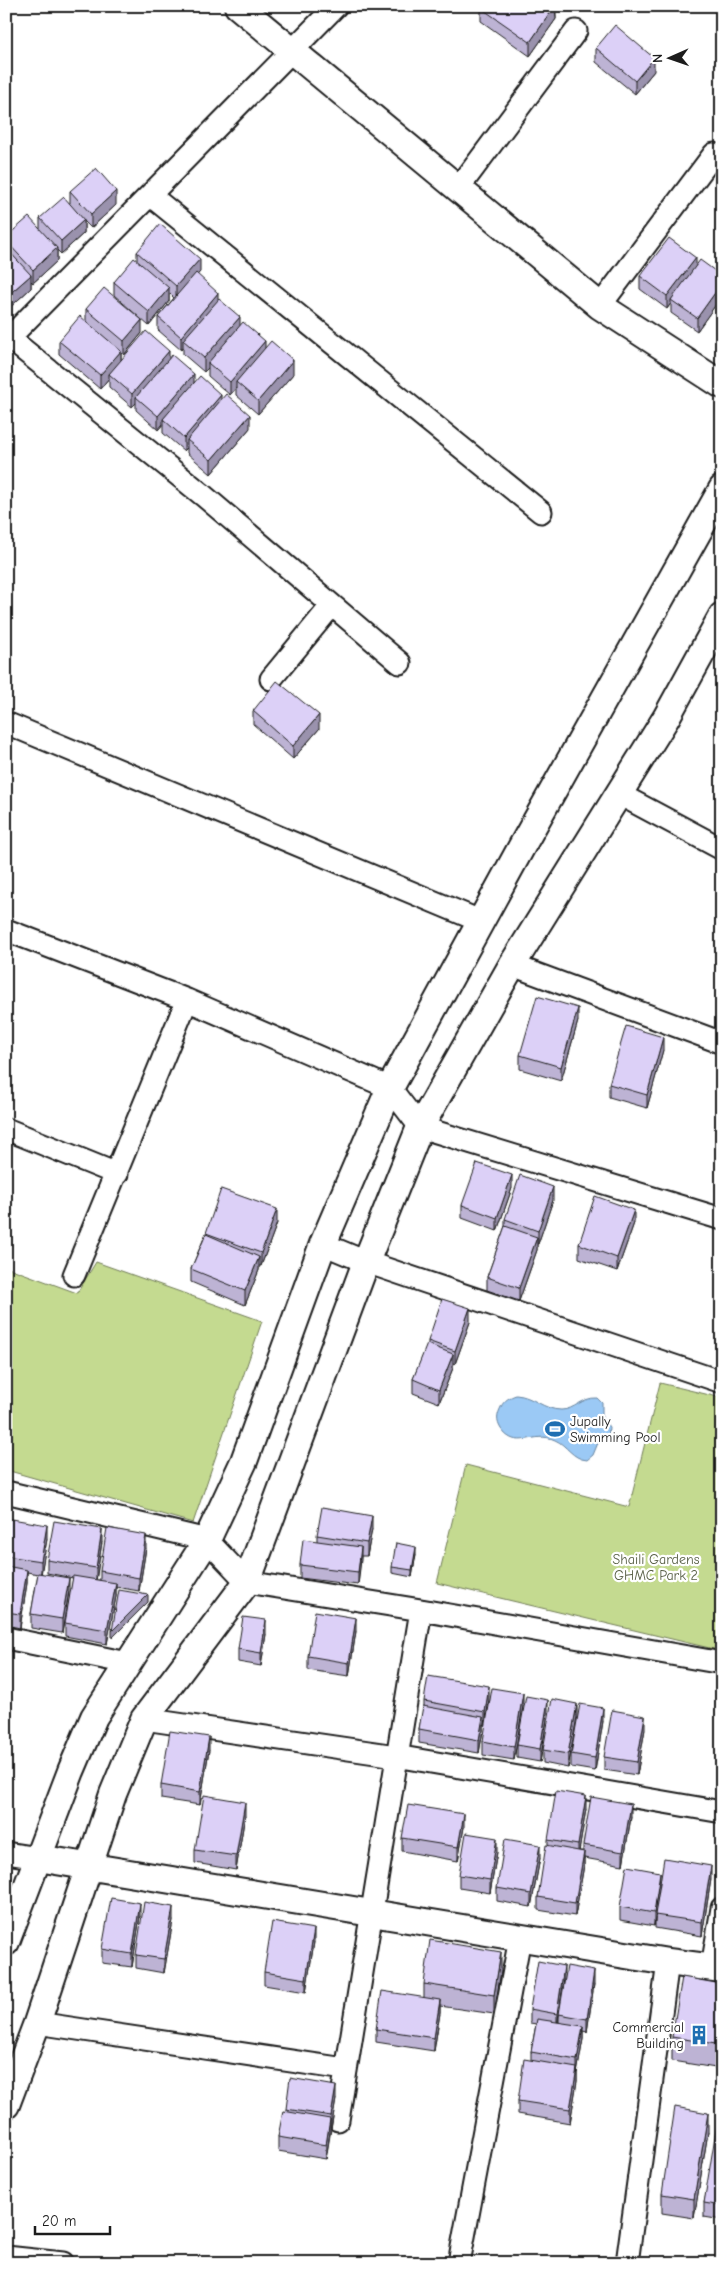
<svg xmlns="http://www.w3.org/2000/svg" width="728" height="2269" font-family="'Comic Neue',sans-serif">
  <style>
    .green { fill: #c4da90; stroke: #707b56 }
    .water { fill: #9bc9f5; stroke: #68849e }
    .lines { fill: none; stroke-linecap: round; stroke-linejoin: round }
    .minor-casing { stroke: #1c1c1c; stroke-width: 25 }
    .tertiary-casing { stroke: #1c1c1c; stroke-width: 30 }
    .minor { stroke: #fff; stroke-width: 21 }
    .tertiary { stroke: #fff; stroke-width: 26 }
    .wall { fill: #bdb3d4; stroke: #1c1c1c }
    .shaded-wall { fill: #9a92ad; stroke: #1c1c1c }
    .building { fill: #dcd0f7; stroke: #1c1c1c }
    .labels { text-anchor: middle; stroke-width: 4.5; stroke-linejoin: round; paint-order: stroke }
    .poi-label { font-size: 14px; fill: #1c1c1c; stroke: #fff; text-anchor: start }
    .park-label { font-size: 14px; fill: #575e45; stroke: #fff }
  </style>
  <rect width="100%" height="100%" fill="#fff"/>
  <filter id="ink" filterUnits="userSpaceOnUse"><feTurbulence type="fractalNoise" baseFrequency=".02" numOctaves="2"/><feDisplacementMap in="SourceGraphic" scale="10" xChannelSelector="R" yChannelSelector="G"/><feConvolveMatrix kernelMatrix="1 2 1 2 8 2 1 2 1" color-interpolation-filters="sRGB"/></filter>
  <g filter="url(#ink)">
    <path class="green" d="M96 1262 262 1321 193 1523 6 1470V1267L77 1293Z
      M660 1383 722 1398V1651L437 1583 466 1465 629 1507Z"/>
    <path class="water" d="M516 1395C533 1396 544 1410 561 1410 575 1410 582 1397 597 1398L602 1403V1418L609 1427 608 1439 598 1443 593 1455 587 1460C572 1459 567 1445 555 1440 534 1430 517 1452 501 1429 496 1421 497 1415 501 1407 504 1400 510 1397 516 1395Z"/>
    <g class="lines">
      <defs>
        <path id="minor" d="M458 189 576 31
          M151 196 541 512
          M600 306 714 154
          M9 338 204 496 400 663
          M6 341 336 6
          M271 679 332 605
          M6 723 480 921
          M619 794 722 849
          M6 930 187 1000 390 1088 420 1127 722 1219
          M512 965 722 1043
          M6 1129 117 1174
          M323 1244 366 1262 722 1382
          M74 1275 187 1000
          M6 1492 207 1540 247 1582 421 1610 722 1663
          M6 1638 128 1663
          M144 1719 396 1756 722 1812
          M6 1853 38 1858
          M712 1967 722 1908
          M37 2023 345 2069
          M338 2120 421 1610
          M6 2257 63 2263
          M459 2263 520 1938
          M627 2263 668 1962"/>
        <path id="tertiary" d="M238 6 600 306 722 385
          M38 1858 668 1962 722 1969
          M6 1942 71 1771 94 1717 207 1540 244 1461 323 1244 390 1088 522 846 722 489
          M6 2105 37 2023 113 1794 144 1719 247 1582 366 1262 420 1127 512 965 666 718 722 616"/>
      </defs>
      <use href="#minor" class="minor-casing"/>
      <use href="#tertiary" class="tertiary-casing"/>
      <use href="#minor" class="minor"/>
      <use href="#tertiary" class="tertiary"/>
    </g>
    <path class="wall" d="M556 6V19L530 56 481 21V8Z
      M596 48 654 71 635 94 596 62Z
      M70 191 116 205 91 228 84 221V233L61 254 57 250V261L33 283 31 281V288L6 311V237L40 229V218L70 203Z
      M137 252 200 272 197 275 240 326 265 348 293 374 258 414 236 395V388L230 395 208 376V368L204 372 183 354V347L181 350 158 330V317L174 298 169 293V301L149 326 114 295V282L137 260Z
      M696 265 722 276V296L697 331 671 313V303L667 309 640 289V276Z
      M86 309 142 333 124 355 121 352V361L169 358 194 382 221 400 250 428 211 474 187 453V448L184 451 163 433V424L158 430 136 410V403L132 407 109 387V378L100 389 59 354V341L86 322Z
      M253 711 319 729 293 759 253 724Z
      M578 1021 561 1081 520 1069V1055Z
      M663 1050 647 1108 609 1097V1084Z
      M512 1188 497 1231 462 1218V1205Z
      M553 1200 538 1244H537V1250L519 1301 487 1290V1277L505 1226V1219Z
      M277 1223 261 1266H259V1270L245 1305 191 1282V1269L206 1233Z
      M634 1223 617 1271 579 1258V1244Z
      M470 1322 455 1364 453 1363V1368L439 1403 413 1393V1379L428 1344V1341Z
      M6 1518 47 1539 41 1573 69 1591 62 1633 31 1628V1614L38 1574 27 1572V1583L20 1628 6 1625Z
      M372 1529 367 1556H361L358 1585 300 1578V1565L317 1541V1535Z
      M102 1542 96 1580H100V1571L146 1548 139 1591 116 1587V1596L107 1644 65 1636V1623L73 1578 47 1573V1560Z
      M416 1554 412 1577 392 1573V1567Z
      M356 1631 349 1676 308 1670V1656Z
      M266 1634 261 1666 238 1662V1649Z
      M489 1700 485 1725H483V1730L479 1753 419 1743V1729L424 1706V1701Z
      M523 1706 514 1760 483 1755V1741Z
      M548 1713 540 1762 517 1758V1745Z
      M577 1717 568 1768 543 1763V1750Z
      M603 1721 595 1771 571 1767V1754Z
      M645 1729 637 1775 604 1770V1757Z
      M209 1750 200 1805 161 1799V1785Z
      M586 1809 579 1851H583V1845L631 1817 623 1865 584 1858V1865L575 1916 538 1910V1897L548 1846V1840Z
      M245 1815 236 1870 195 1863V1850Z
      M464 1827 458 1861 402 1851V1838Z
      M497 1852 490 1893 459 1888V1875Z
      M540 1858 531 1907 497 1901V1888Z
      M711 1879 702 1936 655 1928V1918L654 1926 620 1920V1907L660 1881Z
      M140 1916 132 1967 102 1963V1949Z
      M173 1920 164 1973 136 1968V1955Z
      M314 1942 306 1992 264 1985V1972Z
      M501 1971 494 2014 440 2006V2013L434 2051 376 2042V2029L424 1997V1984Z
      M564 1979 558 2022H559V2014L594 1984 587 2032 583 2031V2039L577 2073V2081L570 2123 518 2114V2101L531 2060V2052L536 2024 530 2023V2009Z
      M722 1984V2069L672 2061V2037Z
      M336 2099 326 2159 278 2151V2137L286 2109Z
      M722 2119V2220L704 2217V2203Z
      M708 2132 694 2218 662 2213V2194Z"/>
    <path class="shaded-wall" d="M555 6 556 19 530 56V42Z
      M654 58V71L635 94V81Z
      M116 191V205L91 228V214Z
      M84 220V233L61 254V241Z
      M57 248V261L33 283V270Z
      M696 258V272L671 300V303L667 309V296Z
      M200 259V272L176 299V286Z
      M31 275V288L6 311V297Z
      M722 283V296L697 331V318Z
      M169 288V301L149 326V312Z
      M218 293V306L183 340V347L181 350V337Z
      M240 317V330L208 363V368L204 372V358Z
      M142 320V333L124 355V341Z
      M265 341V354L236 382V388L230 395V382Z
      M121 351V365L109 374V378L100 389V375Z
      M169 351V365L136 397V403L132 407V394Z
      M293 360V374L258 414V401Z
      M194 374V387L163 419V424L158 430V416Z
      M221 395V408L187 440V448L184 451V438Z
      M250 415V428L211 474V460Z
      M319 715V729L293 759V746Z
      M578 1008V1021L561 1081V1067Z
      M663 1037V1050L647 1108V1095Z
      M512 1175V1188L497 1231V1218Z
      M553 1187V1200L538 1244V1231Z
      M277 1209V1223L261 1266V1253Z
      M634 1210V1223L617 1271V1258Z
      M537 1237V1250L519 1301V1288Z
      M259 1257V1270L245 1305V1291Z
      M470 1308V1322L455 1364V1351Z
      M453 1354V1368L439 1403V1390Z
      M372 1516V1529L367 1556V1543Z
      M47 1525V1539L41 1575V1561Z
      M102 1529V1542L96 1581V1568Z
      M146 1535V1548L139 1591V1578Z
      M361 1547V1560L358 1585V1572Z
      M416 1547V1554L412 1577V1570Z
      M27 1570V1583L20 1628V1614Z
      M69 1578V1591L62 1633V1619Z
      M116 1583V1596L107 1644V1630Z
      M148 1595V1602L112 1638V1631Z
      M356 1618V1631L349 1676V1663Z
      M266 1620V1634L261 1666V1653Z
      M489 1686V1700L485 1725V1712Z
      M523 1693V1706L514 1760V1747Z
      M548 1700V1713L540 1762V1749Z
      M577 1704V1717L568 1768V1754Z
      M603 1708V1721L595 1771V1758Z
      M645 1716V1729L637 1775V1762Z
      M483 1717V1730L479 1753V1740Z
      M209 1737V1750L200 1805V1792Z
      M586 1796V1809L578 1858V1845Z
      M245 1802V1815L236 1870V1856Z
      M631 1804V1817L623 1865V1852Z
      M464 1814V1827L458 1861V1847Z
      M497 1838V1852L490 1893V1880Z
      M540 1845V1858L531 1907V1894Z
      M584 1852V1865L575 1916V1903Z
      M711 1866V1879L702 1936V1922Z
      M660 1872V1885L654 1926V1913Z
      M140 1903V1916L132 1967V1954Z
      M173 1907V1920L164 1973V1959Z
      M314 1929V1942L306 1992V1979Z
      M501 1952V1971L494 2014V1995Z
      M564 1966V1979L557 2027V2014Z
      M594 1971V1984L587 2032V2019Z
      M440 2000V2013L434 2051V2038Z
      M583 2026V2039L577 2073V2060Z
      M577 2068V2081L570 2123V2109Z
      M336 2086V2099L331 2129V2116Z
      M708 2113V2132L694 2218V2199Z
      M330 2119V2132L326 2159V2145Z"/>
    <path class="building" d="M482 6H555L530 42 481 8Z
      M615 25 654 58 635 81 596 48Z
      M96 168 116 191 91 214 70 191Z
      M64 197 84 220 61 241 40 218Z
      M29 217 57 248 33 270 6 241V237Z
      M160 224 200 259 176 286 137 252Z
      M669 238 696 258 667 296 640 276Z
      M6 248 31 275 6 297Z
      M134 258 169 288 149 312 114 282Z
      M700 260 722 276V283L697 318 671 300Z
      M196 273 218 293 181 337 158 317Z
      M104 288 142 320 124 341 86 309Z
      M219 299 240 317 204 358 183 340Z
      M80 316 121 351 100 375 59 341Z
      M243 322 265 341 230 382 208 363Z
      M146 331 169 351 132 394 109 374Z
      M271 341 293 360 258 401 236 382Z
      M172 355 194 374 158 416 136 397Z
      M200 376 221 395 184 438 163 419Z
      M226 394 250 415 211 460 187 440Z
      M277 681 319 715 293 746 253 711Z
      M537 996 578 1008 561 1067 520 1055Z
      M626 1026 663 1037 647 1095 609 1084Z
      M477 1163 512 1175 497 1218 462 1205Z
      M520 1175 553 1187 538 1231 505 1219Z
      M221 1189 277 1209 261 1253 206 1233Z
      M595 1196 634 1210 617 1258 579 1244Z
      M505 1226 537 1237 519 1288 487 1277Z
      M206 1234 259 1257 245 1291 191 1269Z
      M442 1299 470 1308 455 1351 428 1341Z
      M427 1344 453 1354 439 1390 413 1379Z
      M322 1507 372 1516 367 1543 317 1535Z
      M6 1518 47 1525 41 1561 6 1556Z
      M54 1521 102 1529 96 1568 47 1560Z
      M107 1528 146 1535 139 1578 100 1571Z
      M303 1539 361 1547 358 1572 300 1565Z
      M396 1543 416 1547 412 1570 392 1567Z
      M6 1566 27 1570 20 1614 6 1612Z
      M38 1573 69 1578 62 1619 31 1614Z
      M73 1576 116 1583 107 1630 65 1623Z
      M119 1590 148 1595 112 1631Z
      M315 1611 356 1618 349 1663 308 1656Z
      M243 1617 266 1620 261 1653 238 1649Z
      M428 1676 489 1686 485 1712 424 1701Z
      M492 1688 523 1693 514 1747 483 1741Z
      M526 1696 548 1700 540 1749 517 1745Z
      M552 1699 577 1704 568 1754 543 1750Z
      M580 1704 603 1708 595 1758 571 1754Z
      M423 1706 483 1717 479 1740 419 1729Z
      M612 1710 645 1716 637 1762 604 1757Z
      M170 1731 209 1737 200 1792 161 1785Z
      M556 1791 586 1796 578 1845 548 1840Z
      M204 1795 245 1802 236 1856 195 1850Z
      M591 1797 631 1804 623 1852 583 1845Z
      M408 1805 464 1814 458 1847 402 1838Z
      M466 1833 497 1838 490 1880 459 1875Z
      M505 1839 540 1845 531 1894 497 1888Z
      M546 1845 584 1852 575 1903 538 1897Z
      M664 1858 711 1866 702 1922 655 1915Z
      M627 1866 660 1872 654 1913 620 1907Z
      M111 1898 140 1903 132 1954 102 1949Z
      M144 1902 173 1907 164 1959 136 1955Z
      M272 1922 314 1929 306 1979 264 1972Z
      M430 1940 501 1952 494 1995 424 1984Z
      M538 1961 564 1966 557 2014 530 2009Z
      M567 1966 594 1971 587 2019 559 2014Z
      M682 1977 722 1984V2045L672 2037Z
      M382 1991 440 2000 434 2038 376 2029Z
      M537 2019 583 2026 577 2060 531 2052Z
      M524 2059 577 2068 570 2109 518 2101Z
      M290 2078 336 2086 331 2116 286 2109Z
      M675 2107 708 2113 694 2199 662 2194Z
      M283 2111 330 2119 326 2145 278 2137Z
      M718 2118 722 2119V2206L704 2203Z"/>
  </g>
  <defs>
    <symbol id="stadium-bare" viewBox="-9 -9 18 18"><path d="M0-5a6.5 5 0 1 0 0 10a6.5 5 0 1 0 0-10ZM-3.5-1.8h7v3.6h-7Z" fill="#1f6fb2" stroke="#fff" stroke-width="2.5" paint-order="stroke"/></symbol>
    <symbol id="building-bare" viewBox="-9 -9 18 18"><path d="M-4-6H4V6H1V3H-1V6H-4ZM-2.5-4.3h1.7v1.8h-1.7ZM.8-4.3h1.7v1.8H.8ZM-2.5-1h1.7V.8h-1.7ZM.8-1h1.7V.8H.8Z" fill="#1f6fb2" stroke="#fff" stroke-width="2.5" paint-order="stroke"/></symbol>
  </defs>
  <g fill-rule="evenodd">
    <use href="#stadium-bare" x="541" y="1415" width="28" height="28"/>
    <use href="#building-bare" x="685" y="2021" width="28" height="28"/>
  </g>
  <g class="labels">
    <g class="poi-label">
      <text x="570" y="1426">Jupally<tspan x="570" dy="16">Swimming Pool</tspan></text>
      <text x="684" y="2032" text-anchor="end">Commercial<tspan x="684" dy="16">Building</tspan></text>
    </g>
    <g class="park-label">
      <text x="656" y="1564">Shaili Gardens<tspan x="656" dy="16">GHMC Park 2</tspan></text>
    </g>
  </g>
  <rect width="728" height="2269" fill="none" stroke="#fff" stroke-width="25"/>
  <rect x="12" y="12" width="703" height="2244" fill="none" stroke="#1c1c1c" stroke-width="2" filter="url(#ink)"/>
  <g transform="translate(670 58) rotate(268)" stroke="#ffffff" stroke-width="4" paint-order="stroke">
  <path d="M0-4L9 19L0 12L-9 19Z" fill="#1c1c1c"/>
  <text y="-8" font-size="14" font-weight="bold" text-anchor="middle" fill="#1c1c1c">N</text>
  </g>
  <path d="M35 2226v8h75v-8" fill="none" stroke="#1c1c1c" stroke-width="2.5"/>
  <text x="42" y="2226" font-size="15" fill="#1c1c1c" stroke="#ffffff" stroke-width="4" paint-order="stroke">20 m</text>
</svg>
